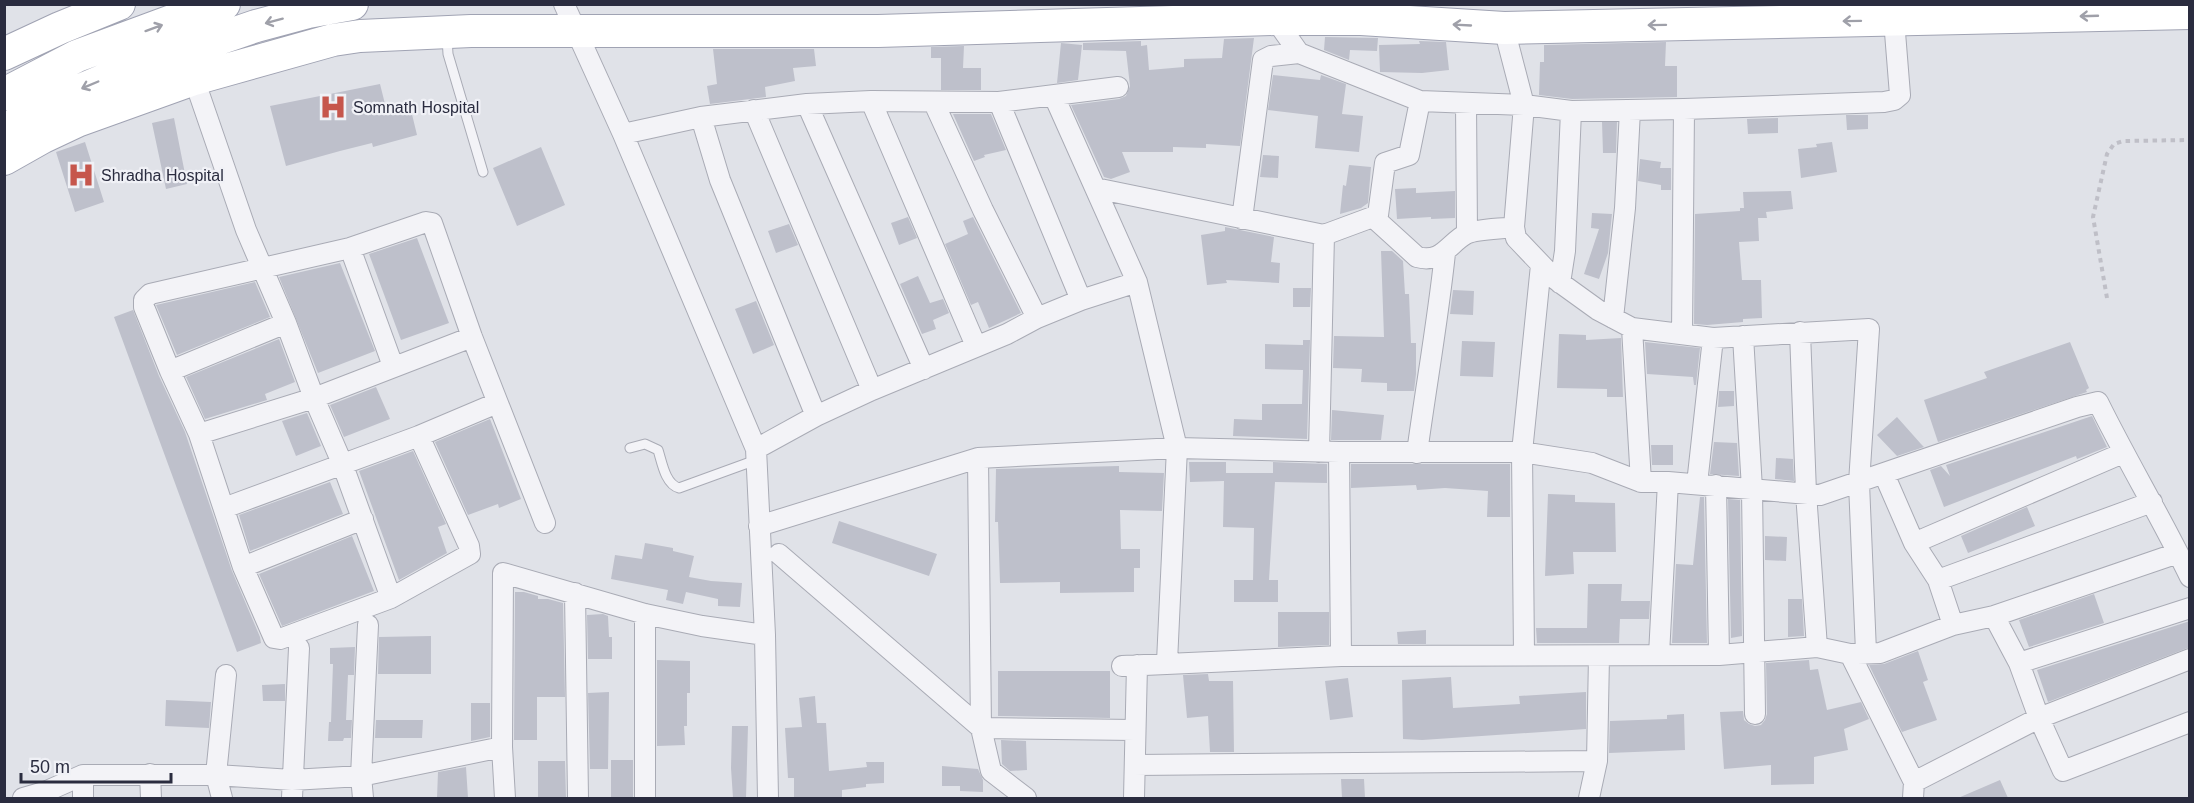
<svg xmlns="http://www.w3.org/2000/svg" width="2194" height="803" font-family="Helvetica,sans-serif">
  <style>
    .building { fill: #bec0cb }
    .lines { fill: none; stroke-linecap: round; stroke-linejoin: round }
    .service-casing { stroke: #a9abb5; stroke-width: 11 }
    .minor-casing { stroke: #a9abb5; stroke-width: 22 }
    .primary-casing { stroke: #a0a3b3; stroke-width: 34 }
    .path { stroke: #bfbfc7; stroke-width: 4; stroke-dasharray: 4.5 4.5; stroke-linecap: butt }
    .service { stroke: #f3f3f7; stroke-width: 9 }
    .minor { stroke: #f3f3f7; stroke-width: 20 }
    .primary { stroke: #fff; stroke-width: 32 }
    .oneway { stroke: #9fa0a9 }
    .labels { text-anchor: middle; stroke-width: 4.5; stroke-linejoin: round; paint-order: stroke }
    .poi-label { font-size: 16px; fill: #2a2c3f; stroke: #f0f1f6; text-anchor: start }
  </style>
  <rect width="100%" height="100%" fill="#e0e2e8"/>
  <path class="building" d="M1325 37 1378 38 1377 51 1350 50 1349 60 1324 50Z
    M1254 38 1240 146 1206 144V148L1173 147V152H1122L1130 172 1111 179 1104 177 1071 105 1119 99 1126 96 1130 86 1126 51 1083 50V43L1141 41V46L1147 45 1149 70 1184 67V59L1222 58 1224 39Z
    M1419 41 1446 42 1449 70 1422 73 1380 72 1379 45 1420 44Z
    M1666 42 1665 66H1677V97L1572 99 1539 95 1540 62H1544V45Z
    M1061 43 1082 45 1078 80 1057 83Z
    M964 46 963 68H981V90H941V58H931V47Z
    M713 49H814L816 66 793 68 795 81 765 87 766 97 710 104 707 86 717 84Z
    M1273 75 1320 80 1321 75 1346 84 1342 114 1363 116 1359 152 1315 148 1318 116 1268 110Z
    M380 84 386 108 409 102 417 135 373 147 372 143 340 151 286 166 270 106Z
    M953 114H991L1006 150 984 155 985 157 974 161Z
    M1846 115H1868V129L1847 130Z
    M174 118 187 184 166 189 152 123Z
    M1778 118V133L1748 134 1747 119Z
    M1602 122H1617L1616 153H1603Z
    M85 142 104 202 75 212 56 152Z
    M1832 142 1837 172 1801 178 1798 149 1817 147 1816 144Z
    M541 147 565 205 517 226 493 168Z
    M1263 155 1279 156 1278 178 1260 177Z
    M1640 159 1661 162 1660 168H1671V190H1661V185L1638 181Z
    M1349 165 1371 167 1368 203 1361 208 1340 214 1343 185 1346 186Z
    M1416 188V193L1455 191V218L1431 219V217L1397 219 1395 189Z
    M1791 191 1793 209 1766 212 1767 218H1758L1759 241 1739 242 1742 280H1761L1762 318 1743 319V322L1707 325 1694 324 1695 214 1740 211V208H1744L1743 192Z
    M1592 213 1612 214 1608 253 1599 279 1584 274 1599 229 1591 228Z
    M908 217 917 238 899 245 891 223Z
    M973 217 1021 313 989 328 978 302 971 305 945 244 968 234 963 221Z
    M789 224 798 245 776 253 768 231Z
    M1225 227 1274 237 1271 262 1280 263 1279 283 1226 280 1227 283 1207 285 1201 235 1225 231Z
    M417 238 449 323 401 340 369 254Z
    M1381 251H1392L1403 261 1405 294H1409L1411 343H1416V374L1414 391H1387V383L1361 382 1362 369 1333 368 1334 336 1384 337Z
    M340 263 375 351 318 373 279 277Z
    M918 276 930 303 943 299 949 313 933 320 936 329 922 334 900 284Z
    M255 282 270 317 177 355 156 305Z
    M1293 288H1311L1310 307H1293Z
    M1453 290 1474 291 1473 315 1450 314Z
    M756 301 774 345 753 354 735 309Z
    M133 310 159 376 185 432 232 571 260 637 261 643 237 652 114 317Z
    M1559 334 1586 335V340L1621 338 1623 397H1607V389L1557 388Z
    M279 339 295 382 265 394 267 400 205 419 186 377Z
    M1303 340H1310L1307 439 1233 436 1234 419 1262 420V404H1302L1303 370 1265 369V344L1303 345Z
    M1462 341 1495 342 1493 377 1460 376Z
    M1645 342 1700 348 1696 385H1694L1693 377 1647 374Z
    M2070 342 2089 388 2086 390 2087 392 1938 442 1924 400 1987 378 1984 372Z
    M376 387 390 419 344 437 330 405Z
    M1719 391H1734V406L1718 407Z
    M1332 410 1384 415 1381 440H1331Z
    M307 413 321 446 296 456 282 421Z
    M2092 416 2107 447 2077 459 2076 456 1944 507 1930 470 1941 466 1950 476 1946 465Z
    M1897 417 1921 444 1924 447 1897 456 1877 435Z
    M490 419 521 499 499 508 498 504 468 515 435 442Z
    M1714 442 1737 443 1739 476 1710 474Z
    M1651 445H1673V465H1652Z
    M413 451 446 524 438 527 447 553 399 580 359 471Z
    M1776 458 1793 459 1794 481 1775 479Z
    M1189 462H1226V473H1273V462L1327 464V483L1275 482 1269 580H1278V602H1234V580H1253L1254 528 1223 527 1224 481 1190 482Z
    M1351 464H1510V517H1487L1488 491 1445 488 1417 490 1416 485 1351 488Z
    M1119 466V472L1164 473 1162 511 1120 510 1121 549H1140V568H1134V592L1060 593V582L1000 583 998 522H995L996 469Z
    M330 482 343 514 250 551 239 515Z
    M1548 494 1575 495V502L1615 503 1616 552H1573L1574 574 1545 576Z
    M1700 497H1704L1707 643H1672L1676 564 1693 565Z
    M1728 499 1740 500 1742 636 1731 638Z
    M2027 507 2035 526 1968 553 1961 536Z
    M839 521 937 554 929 576 832 543Z
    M352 536 374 591 282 626 259 574Z
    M1765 536 1787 537 1786 561 1765 560Z
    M645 543 673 548V551L694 556 689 577 711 581 742 583 740 607 718 606V599L686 592 683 604 666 600 668 590 611 579 615 555 642 559Z
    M1588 584H1622L1621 601H1650L1649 619H1620L1619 643H1537L1536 628H1587Z
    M515 592H524L538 596V599H548L563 603 565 697H537V740H514Z
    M2094 594 2104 623 2029 647 2019 620Z
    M1788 599H1802L1804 636 1788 637Z
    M1278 612H1329V645L1278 647Z
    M603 614 608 616 609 637H612V659H588L587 615Z
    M2190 621V647L2048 702 2037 670Z
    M1426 630V644H1398L1397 632Z
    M431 636V674H378L379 637Z
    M355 647 354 675H348L346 720H352L351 738H344L343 741H328L329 722H331L333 664H330V648Z
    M1918 651 1928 680 1923 682 1937 720 1902 732 1869 665 1884 664Z
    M657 660 690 661V693H687V726H684L685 745 657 746Z
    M1809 660 1810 670 1818 669 1827 710 1861 702 1869 719 1844 729 1848 750 1814 757V784L1771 785V765L1724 769 1720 712 1743 711 1744 720 1749 724 1755 726 1761 725 1765 720 1767 714 1766 663Z
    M998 671H1110V718L998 716Z
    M1208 674 1209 681H1233L1234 752H1210L1208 716 1187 718 1183 675Z
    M1451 677 1453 708 1520 704 1519 696 1586 692V729L1422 740 1403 739 1402 680Z
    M1348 678 1353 717 1330 720 1325 681Z
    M285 684V701H263L262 685Z
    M609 692 608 769H590L588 693Z
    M815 696 817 723H826L829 771 867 767 866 762H884V783L866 784V787L842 790V798H794V778H788L785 728 802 727 799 698Z
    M166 700 211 702 209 728 165 726Z
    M471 703H490V737L471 741Z
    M1684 714 1685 750 1609 753 1610 721 1667 719V715Z
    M376 720H423L422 738H375Z
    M732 726H748L746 798H733L731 768Z
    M1001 740 1026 741 1027 770 1010 771 1002 764Z
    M611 760H633V798H611Z
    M538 761H565L566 798H538Z
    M942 766 978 769 983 780V792L960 791V786H942Z
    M466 767 468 798H437L438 772Z
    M1341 779H1364L1365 798H1342Z
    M2000 780 2008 798H1958Z"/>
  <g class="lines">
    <defs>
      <path id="service" d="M447 37 448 54 483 172
        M630 448 645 444 658 450C662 462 665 484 679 488L756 460"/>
      <path id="minor" d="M564 4 623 134 756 449 765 635 768 798
        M1275 19 1299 53 1420 101
        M1504 28 1524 105 1514 227
        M194 79 246 230 286 323 314 398 342 463 391 598
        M1054 96 1137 282 1177 448 1167 662
        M871 101 976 346
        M999 102 1081 300
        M934 103 983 210 1037 318
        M1466 103 1467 233
        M807 104 924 369
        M754 110 872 390
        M701 117 720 180 816 416
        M623 134 701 117 807 104 871 101 999 102 1118 87
        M1095 188 1324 235 1378 215 1385 163 1409 155 1420 101 1524 105 1571 111 1684 109 1884 102 1894 100 1900 95 1894 20
        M1373 217 1417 257C1442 264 1449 243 1466 234 1476 229 1502 229 1514 227L1516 238 1555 279 1598 310 1632 328 1713 338 1869 329 1859 483 1866 652
        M1242 219 1263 60 1271 56 1299 53
        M350 248 393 366
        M1560 283 1565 251 1571 111
        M1613 318 1625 208 1630 110
        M1632 328 1641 482
        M1800 332 1806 493 1817 647
        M1682 334 1684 109
        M1743 336 1752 489 1755 714
        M170 371 286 323
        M199 434 314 398 472 337
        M419 436 469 546 470 554 391 598 280 639 274 638 243 567 199 434 170 371 144 307V300L150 294 350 248 426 222 432 223 472 337 545 523
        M756 449 816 416 872 390 1007 334 1037 318 1081 300 1137 282
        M1319 452 1324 235
        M1339 452 1341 656
        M1417 453C1426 386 1438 320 1445 253
        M978 458 981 728 991 771 1026 798
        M1884 474 1914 543 1938 580 1953 625
        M1697 484 1713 338
        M1716 485 1719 655
        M224 508 419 436 497 403
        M759 526 978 458 1177 448 1339 452H1522L1592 463 1641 482H1668L1820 495 2077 407 2098 402C2127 461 2161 517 2190 577
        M1914 543 2123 453
        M779 554 981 728 1134 730
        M243 567 363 519
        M1938 580 2152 502
        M575 593 578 798
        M1994 616 2019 663 2039 718 2063 771 2190 722
        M1524 654 1522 452 1541 265
        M1850 654 1914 782 1913 798
        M1659 655 1668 482
        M2019 663 2190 608
        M1122 666 1341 656 1719 655 1817 647 1850 654 1880 653 1953 625 1994 616 2178 553
        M1135 765 1597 761
        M150 774 151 798
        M83 775V798
        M1914 782 2039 718 2190 659
        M23 798 47 791 83 775H216L292 780 361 776 502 747
        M222 798 216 775 226 675
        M292 798 299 648
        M363 798 361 776 368 625
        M505 798 502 747 503 573 645 614 702 626 765 635
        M645 798V614
        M1134 798 1137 665
        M1589 798 1597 761 1599 656"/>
      <path id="primary" d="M4 54 60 28 119 4
        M4 94 77 56 169 22 224 4
        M4 130 64 97 128 70 256 26 308 12 352 4
        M4 159 43 137 77 121 194 79 333 40 360 36 471 31H878L1275 19H1361L1504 28 2190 13"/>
    </defs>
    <use href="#service" class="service-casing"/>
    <use href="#minor" class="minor-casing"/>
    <use href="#primary" class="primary-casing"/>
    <path class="path" d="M2107 298 2093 217 2107 154 2114 144 2123 141 2190 140"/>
    <use href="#service" class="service"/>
    <use href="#minor" class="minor"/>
    <use href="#primary" class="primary"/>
  </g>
  <defs><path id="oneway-shaft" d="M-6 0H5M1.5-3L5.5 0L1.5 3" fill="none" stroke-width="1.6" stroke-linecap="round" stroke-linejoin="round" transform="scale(1.5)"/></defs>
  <g class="oneway">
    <use href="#oneway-shaft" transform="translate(2089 16) rotate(178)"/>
    <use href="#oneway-shaft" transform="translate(274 21) rotate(165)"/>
    <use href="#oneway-shaft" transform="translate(1852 21) rotate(179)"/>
    <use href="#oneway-shaft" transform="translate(1462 25) rotate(-177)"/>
    <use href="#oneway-shaft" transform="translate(1657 25) rotate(179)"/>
    <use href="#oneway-shaft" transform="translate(154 28) rotate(-20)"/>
    <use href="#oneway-shaft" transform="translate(90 85) rotate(157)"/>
  </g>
  <defs>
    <symbol id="hospital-bare" viewBox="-9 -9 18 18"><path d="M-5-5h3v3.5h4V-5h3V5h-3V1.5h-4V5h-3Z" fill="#c6564c" stroke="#f0f1f6" stroke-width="2.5" paint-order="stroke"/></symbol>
  </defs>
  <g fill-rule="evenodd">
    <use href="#hospital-bare" x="314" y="88" width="38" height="38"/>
    <use href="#hospital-bare" x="62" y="156" width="38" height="38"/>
  </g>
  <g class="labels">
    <g class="poi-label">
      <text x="353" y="113">Somnath Hospital</text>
      <text x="101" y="181">Shradha Hospital</text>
    </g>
  </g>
  <rect width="2194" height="803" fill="none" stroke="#2a2c3f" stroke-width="12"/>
  <path d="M21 773v9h150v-9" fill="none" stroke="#2a2c3f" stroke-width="3"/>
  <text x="30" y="773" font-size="18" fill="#2a2c3f" stroke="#f0f1f6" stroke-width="4.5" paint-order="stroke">50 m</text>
</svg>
